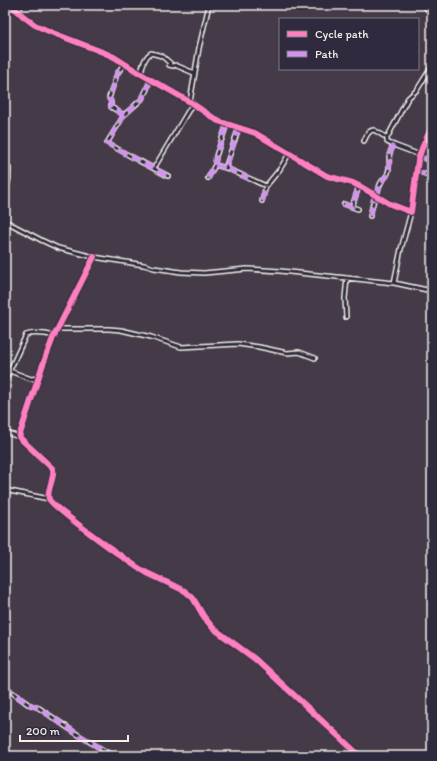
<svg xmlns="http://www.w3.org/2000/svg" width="437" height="761" font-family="Itim,sans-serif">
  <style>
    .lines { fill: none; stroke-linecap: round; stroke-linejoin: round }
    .street-casing { stroke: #f4f1e8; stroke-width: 6 }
    .primary-casing { stroke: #f4f1e8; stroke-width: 8 }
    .street { stroke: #2f2a3d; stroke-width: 3 }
    .primary { stroke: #2f2a3d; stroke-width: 5 }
    .quiet { stroke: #d193ec; stroke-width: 5; stroke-dasharray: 10 5; stroke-linecap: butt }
    .cycleway-casing { stroke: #2f2a3d; stroke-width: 8 }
    .cycleway { stroke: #ff80c0; stroke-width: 6 }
  </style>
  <rect width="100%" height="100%" fill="#443a48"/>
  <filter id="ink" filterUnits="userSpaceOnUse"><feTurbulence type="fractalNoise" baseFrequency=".025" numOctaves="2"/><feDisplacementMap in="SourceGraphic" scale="8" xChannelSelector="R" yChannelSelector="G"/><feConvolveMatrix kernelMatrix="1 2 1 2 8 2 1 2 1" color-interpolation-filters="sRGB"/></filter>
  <g filter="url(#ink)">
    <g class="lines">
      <defs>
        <path id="street" d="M11 5 23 16 35 25 53 33 105 53 114 57 141 74 190 102 218 121 255 133 327 176 353 183 363 188 390 204 411 212 418 160 422 148 432 126
          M18 12 21 5
          M141 74C142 67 144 57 151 53L162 56 170 63 169 65 173 66 175 65 194 73
          M150 80 147 89 142 99 124 115 107 143 132 157 168 176
          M190 102 199 48 209 5
          M124 115 111 107V102L109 98 117 74 124 64
          M239 127 226 166V168L266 186 280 169 289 154
          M387 138V142L391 144 420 155
          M364 141C366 137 368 130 374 130L387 138 408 98 417 90 432 66
          M419 157 432 161
          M215 165 216 156 227 124
          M5 167 9 168C9 177 9 184 5 192
          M154 168 193 103
          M416 171 432 176
          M208 178 215 165 226 168
          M377 196C378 191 379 185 382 181 384 178 387 177 388 173 392 161 385 158 394 145
          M262 201 266 186
          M344 204 352 207 359 186
          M352 207 358 209
          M370 216 375 195
          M5 221 41 240 58 248 94 257 144 265 154 268 181 272 204 273 247 269 280 271 394 283 432 291
          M94 257 53 338 42 367 19 437 53 469C55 479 46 490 49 499 52 507 125 559 137 567L147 573 185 591 193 598 204 617 213 628 255 659 360 756
          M394 283 401 249 411 212
          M346 317 345 298 347 278
          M57 329H109L121 330 151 337 181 347 238 344 259 347 287 353 299 352 315 358
          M10 371 31 379 38 378
          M5 381 26 335C35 332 46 334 55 336
          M5 432 19 437
          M5 490 49 499
          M5 686 13 693 28 704 39 708 77 734 113 756"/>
        <path id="primary" d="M424 5 432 12"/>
      </defs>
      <use href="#street" class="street-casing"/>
      <use href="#primary" class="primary-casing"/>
      <use href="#street" class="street"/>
      <use href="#primary" class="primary"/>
      <path class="quiet" d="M150 80 147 89 142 99 124 115 107 143 132 157 168 176
        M124 115 111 107V102L109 98 117 74 124 64
        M239 127 226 168 248 178
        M419 157 432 161
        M215 165 216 156 227 124
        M416 171 432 176
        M208 178 215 165 226 168
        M377 196C378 191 379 185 382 181 384 178 387 177 388 173 392 161 385 158 394 145
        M262 201 266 186
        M344 204 352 207 359 186
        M370 216 375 195
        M5 686 13 693 28 704 39 708 77 734 113 756"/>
      <defs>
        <path id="cycleway" d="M11 5 23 16 35 25 53 33 105 53 114 57 141 74 190 102 218 121 255 133 327 176 353 183 363 188 390 204 411 212 418 160 422 148 432 126
          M94 257 53 338 42 367 19 437 53 469C55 479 46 490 49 499 52 507 125 559 137 567L147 573 185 591 193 598 204 617 213 628 255 659 360 756"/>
      </defs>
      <use href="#cycleway" class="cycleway-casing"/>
      <use href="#cycleway" class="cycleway"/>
    </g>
  </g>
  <rect width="437" height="761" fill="none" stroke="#2f2a3d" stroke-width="20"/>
  <rect x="10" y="10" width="417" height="741" fill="none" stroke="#f4f1e8" stroke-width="1.5" filter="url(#ink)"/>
  <rect x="279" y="18" width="140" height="52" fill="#2f2a3d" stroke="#7e7a81"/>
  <rect x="287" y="31" width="20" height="6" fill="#ff80c0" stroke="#7e7a81"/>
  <text x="315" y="38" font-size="12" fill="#f4f1e8">Cycle path</text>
  <rect x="287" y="51" width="20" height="6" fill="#d193ec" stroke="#7e7a81"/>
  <text x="315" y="58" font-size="12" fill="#f4f1e8">Path</text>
  <path d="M20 735v6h108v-6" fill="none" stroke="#f4f1e8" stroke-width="2"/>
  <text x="26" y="735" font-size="12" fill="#f4f1e8" stroke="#2f2a3d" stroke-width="3" paint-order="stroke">200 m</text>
</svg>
